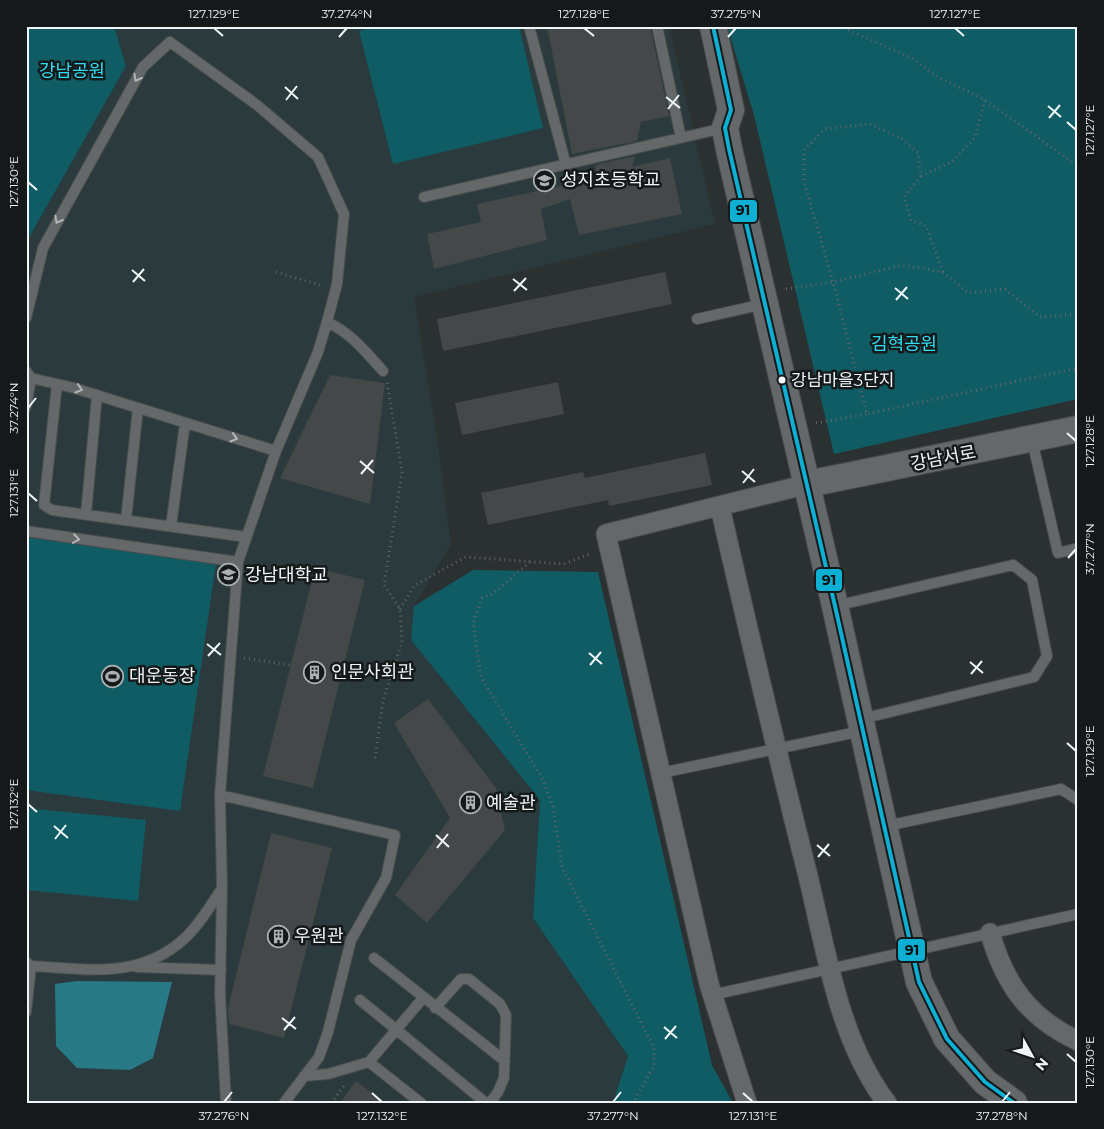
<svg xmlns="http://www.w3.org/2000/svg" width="1104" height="1129" font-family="Montserrat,'Noto Sans KR',sans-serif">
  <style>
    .built { fill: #2a3a3d }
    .green { fill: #105c65 }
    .water { fill: #267985 }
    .building { fill: #444849 }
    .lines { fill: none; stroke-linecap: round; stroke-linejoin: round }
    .lane-casing { stroke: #494d4d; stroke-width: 12 }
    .street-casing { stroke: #494d4d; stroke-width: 21 }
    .secondary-casing { stroke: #494d4d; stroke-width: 28 }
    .path { stroke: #626667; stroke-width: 3; stroke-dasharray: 1 4; stroke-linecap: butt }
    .lane { stroke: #646869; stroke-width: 10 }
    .street { stroke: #646869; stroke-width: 19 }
    .secondary { stroke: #646869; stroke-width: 26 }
    .bus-1-casing { stroke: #15191a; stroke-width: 8 }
    .bus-1 { stroke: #0dafd3; stroke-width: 4 }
    .oneway { stroke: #b1b6b7 }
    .ticks { fill: none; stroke: #f0f6f7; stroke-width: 2 }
    .bus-dot { fill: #f0f6f7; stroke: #15191a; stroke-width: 2 }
    .labels { text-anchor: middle; stroke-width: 5; stroke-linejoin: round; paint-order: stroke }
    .bus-label { font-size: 17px; fill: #f0f6f7; stroke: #15191a; text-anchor: start }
    .park-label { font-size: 18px; fill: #2cddf3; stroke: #15191a }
    .poi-label { font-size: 18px; fill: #f0f6f7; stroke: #15191a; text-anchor: start }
    .street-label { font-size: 18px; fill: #f0f6f7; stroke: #15191a }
    .line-badge { stroke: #15191a; stroke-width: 2 }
    .pale-badge-label { font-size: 14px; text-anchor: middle; font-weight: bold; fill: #111 }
    .neatline { fill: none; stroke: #f0f6f7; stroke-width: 2 }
    .ticks-label { font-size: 12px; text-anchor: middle; fill: #f0f6f7 }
  </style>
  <rect width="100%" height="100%" fill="#2b3031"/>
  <path class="built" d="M114 26H669L715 224 414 297 437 438 451 545 414 606 411 640 540 800 533 918 628 1056 613 1103H26V243L126 66Z"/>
  <path class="green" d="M26 26H114L126 66 26 243Z
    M374 26H519L543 128 393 164 359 31Z
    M727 26H1078V399L834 454 754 115Z
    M26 537 216 563 180 811 26 790Z
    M473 570 598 572 712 1065 733 1103H613L628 1056 533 918 540 800 411 640 414 606Z
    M26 808 146 820 138 901 26 890Z"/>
  <path class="water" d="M77 981 172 982 153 1058 130 1070 77 1068 56 1046 55 984Z"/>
  <path class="building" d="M547 26H650L669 116 641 122 637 141 572 154Z
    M635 156 632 167 670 158 682 214 579 235 570 199 541 209 547 240 434 269 427 234 481 222 477 204 597 178 595 165Z
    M665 272 672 304 443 351 437 319Z
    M330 375 385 383 370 504 280 478Z
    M558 382 564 414 462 435 455 403Z
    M705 453 712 485 609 506 608 500 488 525 481 493 583 472 585 478Z
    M315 568 365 580 313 788 263 776Z
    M428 699 496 788 505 830 427 923 395 895 450 818 394 723Z
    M271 833 332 848 284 1038 229 1024 228 1008Z
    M356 1081 386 1103H340Z"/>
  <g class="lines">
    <defs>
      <path id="lane" d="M529 26 566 165
        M657 26 681 138
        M424 197 724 128
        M26 318 43 248 143 67 170 42 257 105 318 157 344 214 337 284 327 322 318 352 276 451 238 562 220 795 222 887 220 994 226 1103
        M697 319 764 304
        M327 322C351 333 366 352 383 371
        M26 371 31 378 74 388 276 451
        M57 384 44 505 52 510 246 537
        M26 407 31 378
        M1032 440 1058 553 1078 548
        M86 514 97 395
        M126 520 138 408
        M171 526 185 423
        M26 531 238 562
        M835 606 1013 565 1032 580 1047 656 1034 677 861 719
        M661 773 862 731
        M220 795 395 835 386 878 351 940 328 1032 319 1057 284 1103
        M886 826 1061 789 1078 800
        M374 958 505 1061
        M26 962 31 966C87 969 140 980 185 938 200 924 211 905 222 888
        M137 967 221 970
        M712 995 1078 914
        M360 1000 486 1103
        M435 1008 461 979H469L500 1004 506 1015 504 1078 498 1092 490 1103
        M26 1012 31 966
        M369 1062 423 998
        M304 1076 328 1074 369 1062 421 1103"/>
      <path id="street" d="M720 507C748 630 777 753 808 876 826 950 839 1041 887 1103
        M990 933C1005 985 1029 1018 1078 1041
        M747 1103 709 984 606 534 808 484"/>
      <path id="secondary" d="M713 26 731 110 725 128 729 149 835 606 919 982 947 1039 985 1082 1014 1103
        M808 484 1078 429"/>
    </defs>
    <use href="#lane" class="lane-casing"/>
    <use href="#street" class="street-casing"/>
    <use href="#secondary" class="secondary-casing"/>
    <path class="path" d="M839 26 910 57 938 77 985 100 1078 166
      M921 176 952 162 975 137 985 100
      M276 272 323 286
      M943 272 926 226 911 220 904 197 921 176 918 153 901 138 870 124 825 129 804 150V181L833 282 867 414 1078 368
      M786 289 833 282 902 265 943 272 968 293 1005 289 1040 317 1078 314
      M816 423 867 414
      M530 562 493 594 482 598 473 623 481 677 543 780 553 807 562 867 654 1048V1066L633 1103
      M400 609 415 585 466 557 564 564 592 553
      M244 658 290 665
      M375 758 383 701 402 642 400 609 384 585 402 472 387 382
      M331 1103 346 1083"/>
    <use href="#lane" class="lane"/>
    <use href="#street" class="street"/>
    <use href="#secondary" class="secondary"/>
    <defs>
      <path id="bus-1" d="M713 26 731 110 725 128 729 149 835 606 919 982 947 1039 985 1082 1014 1103"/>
    </defs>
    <use href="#bus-1" class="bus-1-casing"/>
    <use href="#bus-1" class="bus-1"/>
  </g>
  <defs><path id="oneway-chevron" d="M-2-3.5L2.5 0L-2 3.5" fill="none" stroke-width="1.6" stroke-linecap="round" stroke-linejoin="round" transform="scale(1.25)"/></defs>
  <g class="oneway">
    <use href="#oneway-chevron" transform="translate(137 78) rotate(119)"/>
    <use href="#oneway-chevron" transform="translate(58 220) rotate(119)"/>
    <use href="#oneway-chevron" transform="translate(79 389) rotate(16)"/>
    <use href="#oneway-chevron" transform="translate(234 438) rotate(17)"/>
    <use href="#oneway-chevron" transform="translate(76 539) rotate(8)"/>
  </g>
  <path class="ticks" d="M214 28 223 36M584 28 594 36M955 28 964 36M339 37 347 28M728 37 736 28M285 87 298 99M666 97 680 108M286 100 297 86M1048 106 1061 117M668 109 679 95M1049 118 1060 105M1067 122 1076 130M28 182 37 190M132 270 145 281M513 279 527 290M133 282 144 269M895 288 908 299M514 291 526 278M896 300 907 287M28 408 36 398M1067 433 1076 441M360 461 374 473M742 471 755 482M361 474 373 460M743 483 754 469M28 493 37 501M1068 558 1076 549M207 644 221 655M589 653 602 664M208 656 220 643M970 662 983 673M590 665 601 652M971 674 982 661M1067 743 1076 751M28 804 37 812M54 826 68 838M436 835 449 847M55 839 66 825M817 845 830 856M437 848 448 834M818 857 829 844M282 1018 296 1029M664 1027 677 1038M284 1030 295 1017M665 1039 676 1026M1067 1054 1076 1062M372 1093 382 1102M743 1093 753 1102M224 1102 232 1092M613 1102 621 1092M1002 1102 1010 1092"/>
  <defs>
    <symbol id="school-ring" viewBox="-11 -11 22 22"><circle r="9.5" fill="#15191a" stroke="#abb1b2" stroke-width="1.5"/><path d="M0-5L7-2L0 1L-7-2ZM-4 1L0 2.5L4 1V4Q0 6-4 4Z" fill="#abb1b2"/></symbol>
    <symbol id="university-ring" viewBox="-11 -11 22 22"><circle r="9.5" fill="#15191a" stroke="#abb1b2" stroke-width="1.5"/><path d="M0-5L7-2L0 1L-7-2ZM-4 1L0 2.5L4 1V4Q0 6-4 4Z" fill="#abb1b2"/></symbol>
    <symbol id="building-ring" viewBox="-11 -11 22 22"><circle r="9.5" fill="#15191a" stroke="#abb1b2" stroke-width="1.5"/><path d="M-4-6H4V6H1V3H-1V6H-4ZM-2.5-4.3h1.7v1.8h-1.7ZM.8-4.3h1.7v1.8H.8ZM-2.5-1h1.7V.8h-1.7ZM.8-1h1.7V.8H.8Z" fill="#abb1b2"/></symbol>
    <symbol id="stadium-ring" viewBox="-11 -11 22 22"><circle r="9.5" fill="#15191a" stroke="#abb1b2" stroke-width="1.5"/><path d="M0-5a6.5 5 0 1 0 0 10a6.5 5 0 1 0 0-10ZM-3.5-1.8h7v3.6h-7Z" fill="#abb1b2"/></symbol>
  </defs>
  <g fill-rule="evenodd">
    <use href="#school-ring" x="532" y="168" width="25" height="25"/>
    <use href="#university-ring" x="216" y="562" width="25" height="25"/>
    <use href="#building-ring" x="302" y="660" width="25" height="25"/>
    <use href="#stadium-ring" x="100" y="664" width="25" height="25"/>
    <use href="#building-ring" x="458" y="790" width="25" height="25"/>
    <use href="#building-ring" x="266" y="924" width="25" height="25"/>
  </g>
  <circle class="bus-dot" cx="782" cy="380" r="4.5"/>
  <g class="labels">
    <g class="bus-label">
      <text x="791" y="386">강남마을3단지</text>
    </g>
    <g class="park-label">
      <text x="72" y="77">강남공원</text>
      <text x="904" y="350">김혁공원</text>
    </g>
    <g class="poi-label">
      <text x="561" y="186">성지초등학교</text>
      <text x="245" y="581">강남대학교</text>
      <text x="331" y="678">인문사회관</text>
      <text x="129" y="682">대운동장</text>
      <text x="486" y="809">예술관</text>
      <text x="294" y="942">우원관</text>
    </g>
    <g class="street-label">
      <text transform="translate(943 458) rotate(-11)" y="6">강남서로</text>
    </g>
  </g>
  <g class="line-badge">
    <rect x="729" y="199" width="29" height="24" rx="5" fill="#0dafd3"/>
    <rect x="815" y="568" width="28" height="24" rx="5" fill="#0dafd3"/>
    <rect x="897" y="938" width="29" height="24" rx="5" fill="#0dafd3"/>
  </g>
  <g class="pale-badge-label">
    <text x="743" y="215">91</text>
    <text x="829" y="585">91</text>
    <text x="912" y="955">91</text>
  </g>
  <rect width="1104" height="1129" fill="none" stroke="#15191a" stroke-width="55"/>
  <g transform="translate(1032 1056) rotate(130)" stroke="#15191a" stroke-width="4" paint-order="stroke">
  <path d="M0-4L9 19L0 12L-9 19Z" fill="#f0f6f7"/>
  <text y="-8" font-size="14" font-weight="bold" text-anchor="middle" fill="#f0f6f7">N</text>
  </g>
  <rect x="28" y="28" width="1048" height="1074" class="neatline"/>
  <g class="ticks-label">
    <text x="214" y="18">127.129°E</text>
    <text x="347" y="18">37.274°N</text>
    <text x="584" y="18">127.128°E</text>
    <text x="736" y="18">37.275°N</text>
    <text x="955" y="18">127.127°E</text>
    <text transform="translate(1090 130) rotate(-90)" y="4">127.127°E</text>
    <text transform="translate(14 182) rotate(-90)" y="4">127.130°E</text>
    <text transform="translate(14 408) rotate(-90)" y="4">37.274°N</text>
    <text transform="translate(1090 441) rotate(-90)" y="4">127.128°E</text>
    <text transform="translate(14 493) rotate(-90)" y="4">127.131°E</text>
    <text transform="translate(1090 549) rotate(-90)" y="4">37.277°N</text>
    <text transform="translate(1090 751) rotate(-90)" y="4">127.129°E</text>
    <text transform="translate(14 804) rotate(-90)" y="4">127.132°E</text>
    <text transform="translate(1090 1062) rotate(-90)" y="4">127.130°E</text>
    <text x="224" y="1120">37.276°N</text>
    <text x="382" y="1120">127.132°E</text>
    <text x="613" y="1120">37.277°N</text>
    <text x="753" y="1120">127.131°E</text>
    <text x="1002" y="1120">37.278°N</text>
  </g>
</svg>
